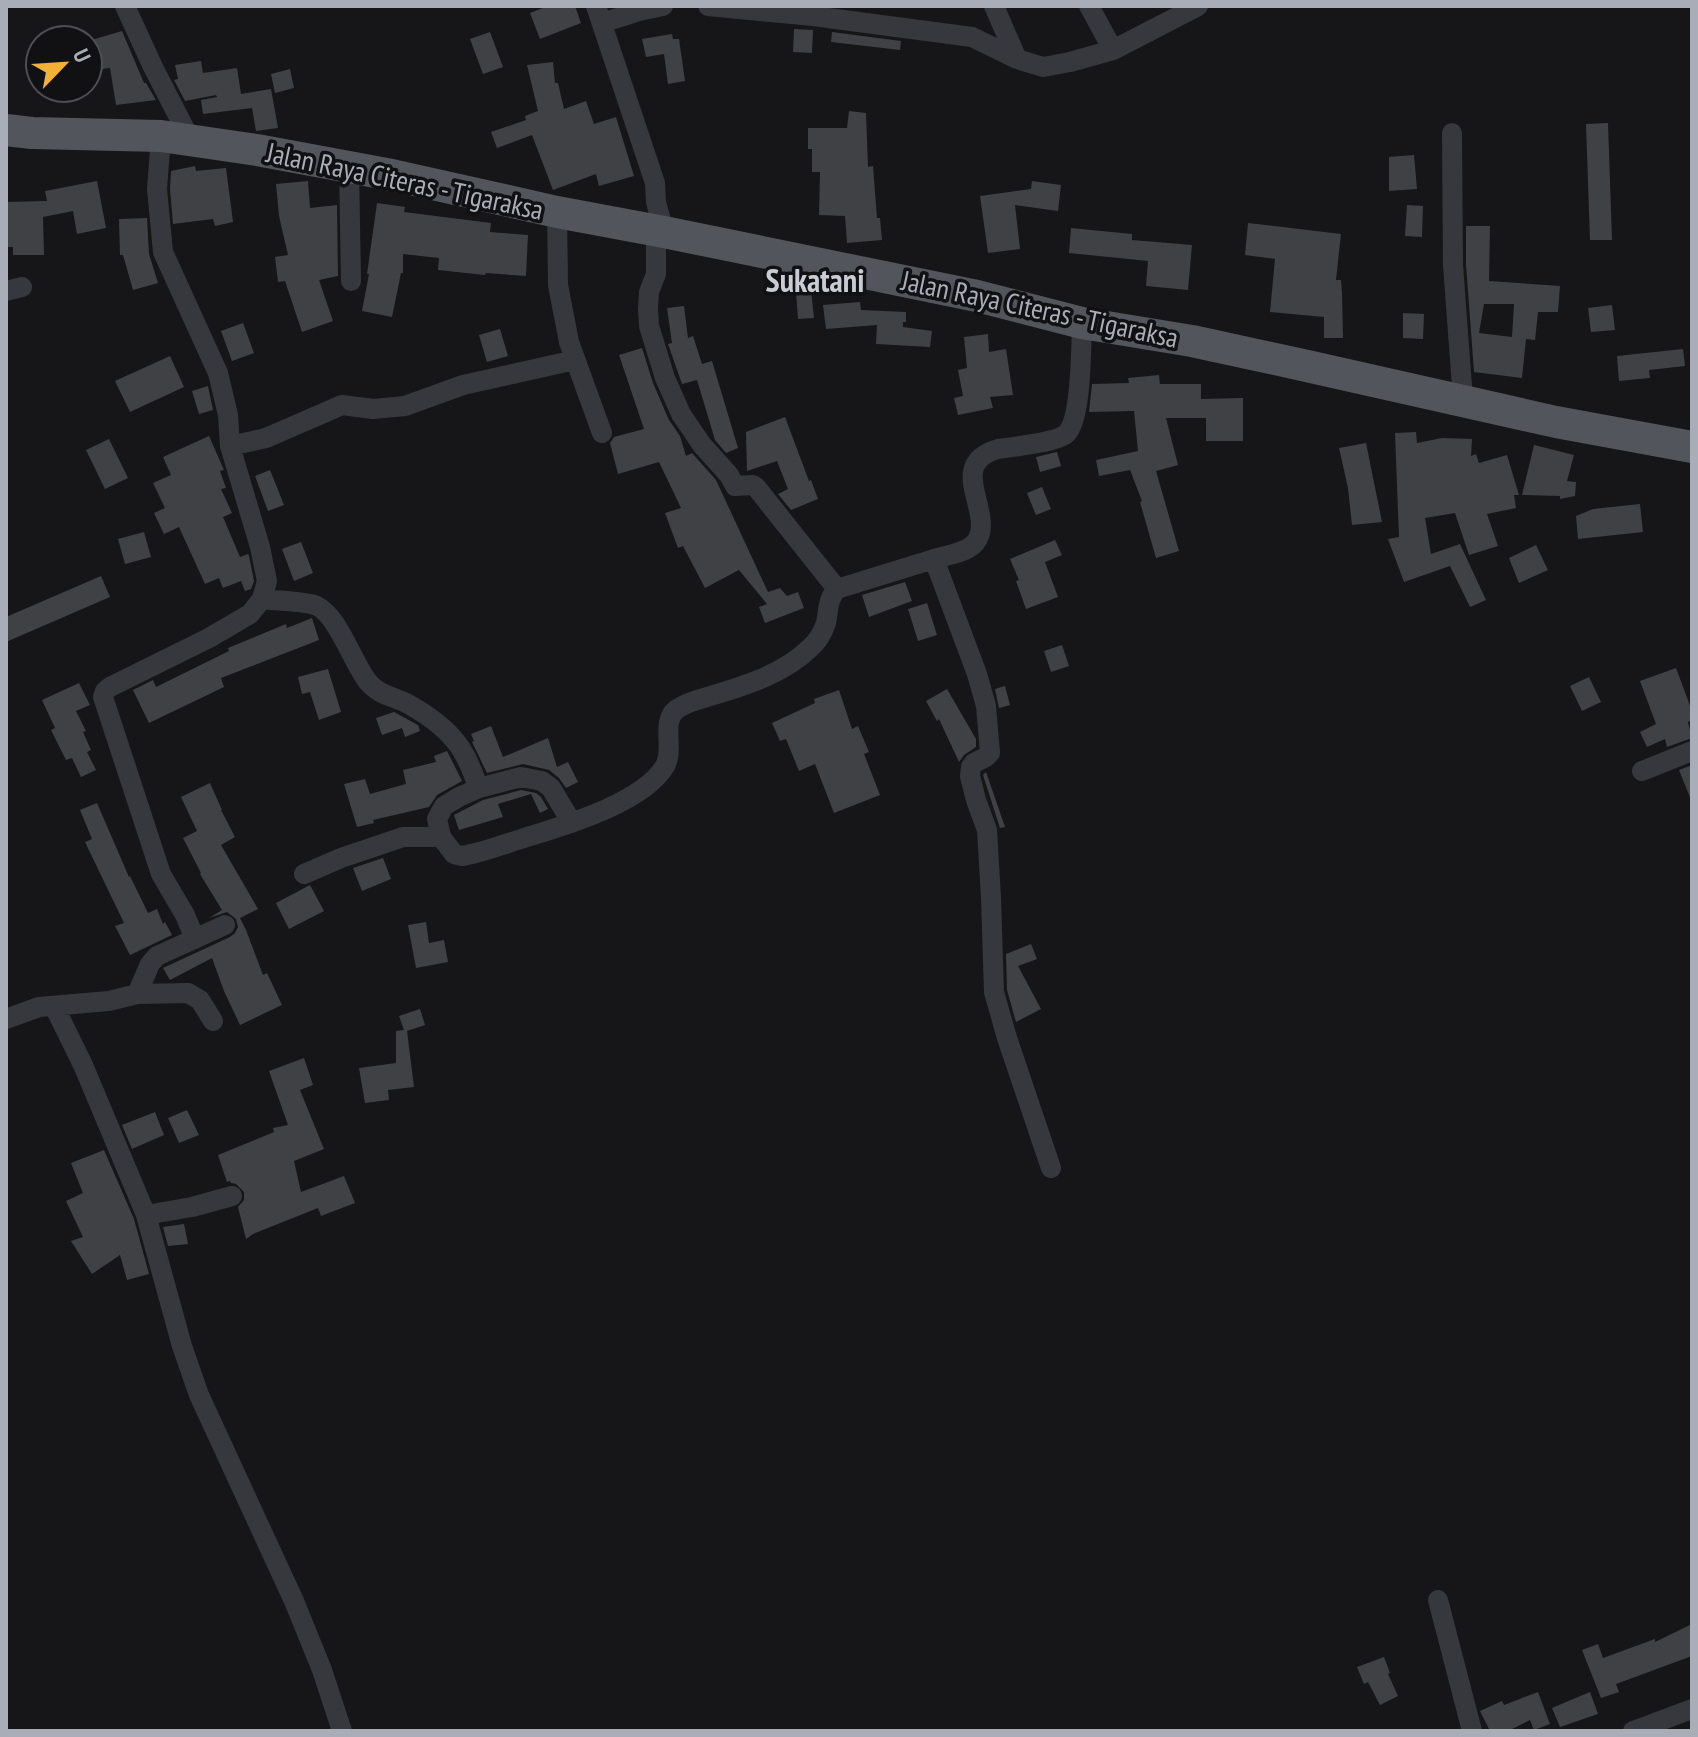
<svg xmlns="http://www.w3.org/2000/svg" width="1698" height="1737" font-family="'PT Sans Narrow',sans-serif">
  <style>
    .building { fill: #404145; fill-rule: evenodd }
    .lines { fill: none; stroke-linecap: round; stroke-linejoin: round }
    .street { stroke: #37383d; stroke-width: 20 }
    .primary { stroke: #53555c; stroke-width: 32 }
    .labels { text-anchor: middle; stroke-width: 7; stroke-linejoin: round; paint-order: stroke }
    .street-label { font-size: 28px; fill: #a8adb8; stroke: #111113 }
    .quarter-label { font-size: 32px; font-weight: bold; fill: #c9ccd4; stroke: #111113 }
  </style>
  <rect width="100%" height="100%" fill="#161618"/>
  <path class="building" d="M548 6H575L581 23 540 39 530 13Z
    M794 29 813 30 812 53 793 52Z
    M122 31 144 83H146L156 100 116 105 110 68 88 71V41Z
    M490 32 503 67 483 74 470 39Z
    M832 32 901 41 900 50 831 42Z
    M672 34 673 39H679L685 81 668 84 664 54 646 57 642 39Z
    M201 61 203 73 237 68 241 94 271 89 278 128 256 131 252 108 203 114 201 100 217 97 216 95 185 101 174 80 178 79 175 65Z
    M553 62 555 83H558L564 109 586 101 594 124 616 117 634 176 599 186 596 174 553 190 532 135 497 148 491 132 526 120 525 116 538 111 527 65Z
    M290 69 294 88 275 93 271 74Z
    M849 111 866 113 868 167 873 166 877 218H880L882 240 847 243 845 216 819 215 820 172H812V149H808V128H847Z
    M1608 123 1612 240H1590L1586 124Z
    M1414 155 1417 189 1389 191V157Z
    M195 166 196 171 226 168 233 222 215 226 213 219 173 224 170 189 171 171Z
    M97 181 106 228 77 234 73 211 43 217 44 255H13V247H6V202L47 201 45 191Z
    M308 181 310 208 337 205 338 276 319 280 333 321 302 332 285 281 278 282 275 257 288 255 279 216 276 184Z
    M1032 181 1061 185 1058 211 1015 205 1020 249 988 253 980 196 1031 189Z
    M377 203 405 207 404 212 491 223 490 232 528 235 526 276 486 273 485 275 438 270 439 258 403 254V273H401L392 317 362 311 369 274H367Z
    M1407 205 1423 206 1422 237 1405 236Z
    M147 218 149 254 158 283 133 290 123 255H120L119 219Z
    M1248 223 1341 234 1336 280H1341L1342 293 1343 338H1324V317L1270 312 1275 259 1245 255Z
    M1466 226H1490L1489 281 1560 286 1558 312H1538L1535 340 1526 339 1522 378 1474 372 1466 264ZM1484 304H1514L1512 337 1479 333Z
    M1071 228 1132 234V240L1192 245 1188 290 1146 286 1148 261 1069 253Z
    M795 278 810 281 814 318 798 319Z
    M860 302 861 310 906 312V322H903V327L932 331 930 347 876 344 877 325 826 329 823 305Z
    M1612 305 1615 330 1591 332 1588 308Z
    M684 306 688 338 693 336 702 364 712 361 738 448 726 453 715 440 697 380 682 384 668 344 672 343 667 308Z
    M1403 313 1424 314 1423 339 1403 338Z
    M243 323 254 353 232 361 221 331Z
    M500 329 508 356 487 362 479 335Z
    M988 334 989 352 1006 349 1013 395 990 397 993 408 958 415 954 398 963 396 958 370 967 368 964 337Z
    M642 348 653 383 669 420 680 436 686 456 692 453 716 480 768 592 780 588 787 596 798 592 804 608 765 623 759 607 767 604 739 570 705 588 683 546 678 548 665 513 681 508 659 462 618 474 610 443 614 437 644 429 619 355Z
    M1683 349 1685 366 1649 370 1650 378 1619 381 1617 356Z
    M170 356 184 387 130 412 115 381Z
    M1159 375 1160 384H1201V399L1243 398V441H1206V418H1166L1178 465 1156 471 1179 551 1156 558 1140 502 1142 501 1130 470 1099 476 1096 460 1138 451 1134 411 1089 412 1092 384 1129 383 1128 378Z
    M208 386 213 410 199 414 192 391Z
    M785 417 809 481 811 480 818 499 791 510 778 494 788 489 777 461 747 471 746 432Z
    M1416 432 1417 443 1442 438 1472 439 1471 456 1476 454 1479 463 1507 455 1519 495H1514L1516 508 1487 514 1498 546 1469 555 1455 513 1425 518 1431 554 1460 544 1486 600 1470 607 1450 566 1404 582 1388 539 1399 537 1395 433Z
    M209 436 224 470 220 471 226 488 221 489 232 513 223 517 240 557 248 554 249 556 254 581 251 589 245 591 241 581 223 588 219 578 205 584 179 527 164 534 154 513 165 508 153 483 171 475 163 457Z
    M109 439 128 478 105 489 86 450Z
    M1366 443 1382 522 1352 525 1348 488 1339 448Z
    M1534 445 1574 455 1567 481 1576 482 1575 496 1560 499V496L1522 495Z
    M1057 452 1061 466 1040 472 1036 457Z
    M270 470 284 505 268 511 255 476Z
    M1042 487 1051 509 1036 515 1027 493Z
    M1640 504 1643 532 1578 539 1576 516 1593 509Z
    M144 532 151 557 125 564 118 539Z
    M1055 540 1062 555 1045 562 1058 597 1026 609 1016 581 1019 580 1010 559Z
    M301 542 313 573 294 581 282 549Z
    M1536 545 1548 570 1519 583 1509 558Z
    M101 576 110 597 6 642V617Z
    M905 582 912 601 869 617 862 595Z
    M927 603 937 635 918 641 908 609Z
    M312 618 319 640 221 678 224 687 149 723 133 690 153 680 156 687 229 651 228 648 286 624 287 628Z
    M1062 645 1069 666 1051 672 1044 651Z
    M1676 668 1692 711V720L1688 722 1692 738 1667 747 1665 739 1647 747 1640 732 1656 724 1640 681Z
    M328 669 341 712 319 720 310 692 302 694 298 677Z
    M1589 677 1601 702 1582 711 1570 686Z
    M79 683 90 705 76 711 86 731 83 732 91 750 87 752 96 770 81 777 72 758 66 760 51 730 55 728 42 700Z
    M1005 686 1010 705 999 708 995 689Z
    M947 689 976 739V747L964 755 959 762 939 719 937 721 926 701Z
    M839 690 852 729 858 726 869 752 864 754 880 795 834 813 815 764 799 771 786 739 780 741 772 723 815 703 814 699Z
    M394 712 418 725 420 731 405 737 402 728 382 735 376 718Z
    M491 726 503 757 548 738 557 767 568 762 578 782 566 788 559 778 549 770 523 764 487 773 472 742 474 741 471 734Z
    M447 751 462 781 437 795 429 807 373 820 374 823 357 827 344 784 365 779 370 794 406 784 403 770 436 762 434 756Z
    M1692 765V800H1691L1679 770Z
    M986 772 1005 827 1000 828 983 775Z
    M210 783 222 810H221L235 837 221 845 258 909 240 918 246 930 263 975 267 973 282 1005 240 1025 224 991 212 958 170 980 163 968 230 937 235 933 238 927 236 919 227 912 209 918 222 910 200 874 201 873 183 838 197 831 181 797Z
    M521 790 536 793 541 797 548 809 540 813 531 794 498 804 503 817 459 830 454 815 483 800Z
    M97 803 129 877 130 876 148 913 157 909 163 924 165 922 172 935 130 955 115 926 124 923 85 842 92 839 80 810Z
    M383 858 391 879 362 891 353 868Z
    M310 885 324 911 289 929 276 903Z
    M426 922 429 943 444 940 448 962 416 968 408 925Z
    M1031 944 1037 959 1018 966 1041 1009 1016 1022 1007 990 1006 954Z
    M420 1009 425 1025 407 1031 414 1087 388 1090 389 1100 365 1103 359 1068 396 1063V1031L404 1030 399 1016Z
    M304 1058 313 1085 300 1090 324 1149 294 1161 301 1192 344 1176 355 1203 321 1216 318 1208 253 1234 246 1239 238 1207 244 1200V1192L236 1184 231 1183 230 1181 227 1182 218 1155 274 1132 273 1128 288 1125 269 1071Z
    M187 1110 199 1135 179 1143 168 1118Z
    M155 1112 164 1135 132 1149 122 1125Z
    M104 1150 134 1219 149 1274 127 1280 120 1255 92 1274 71 1241 83 1237 66 1201 83 1193 71 1163Z
    M184 1224 188 1244 168 1246 163 1227Z
    M1692 1624V1656L1616 1684 1619 1692 1601 1698 1582 1650 1598 1644 1603 1658 1655 1639V1642Z
    M1384 1657 1390 1673 1388 1674 1398 1696 1380 1705 1368 1682 1364 1684 1357 1667Z
    M1538 1692 1550 1724 1534 1730 1530 1720 1508 1731H1490L1480 1711 1502 1701 1504 1705Z
    M1590 1692 1598 1714 1560 1727 1552 1708Z"/>
  <g class="lines">
    <path class="street" d="M125 6 153 67 191 141
      M596 6 655 183 656 202 664 232
      M708 6 813 16 972 37 1017 59 1043 67 1070 62 1113 50 1198 6
      M994 6 1017 59
      M1089 6 1113 50
      M602 23 639 11 663 6
      M1452 133 1453 265 1463 400
      M161 136 157 189 163 252 218 373 228 415 230 446 260 547 267 581 262 599 250 614 209 638 110 687 105 691 103 697 161 874 185 915 195 939
      M349 167 351 281
      M557 212 558 285 569 342 602 433
      M656 230V274L649 292 648 309 649 326 665 378 681 414 702 445 729 475 735 486 753 485 756 487 837 589
      M6 291 22 287
      M230 446 266 438 342 405 373 409 405 406 463 385 575 360
      M262 599C276 601 306 601 317 606 338 616 353 663 368 682 381 697 395 696 410 705 431 717 453 733 464 754 470 764 474 777 479 788
      M1642 771 1692 751
      M441 837 437 819 444 806 459 797 479 788 521 777 542 781 551 788 572 823
      M304 874 341 858 403 837H441L454 854 462 856C482 853 501 845 521 839 562 826 642 804 665 766 675 749 660 721 677 709 688 701 705 698 717 694 750 684 784 673 810 648 817 642 823 632 826 623 829 609 827 600 837 589L934 559
      M137 994 188 993 200 1000 213 1021
      M54 1006 83 1065 146 1215 182 1346 199 1395 294 1601 322 1670 342 1731
      M6 1019 39 1007 109 1001 137 994 150 964 157 956 225 925
      M1051 1168 1007 1038 994 992 991 898 987 830 976 800 970 776 971 767 974 763 986 757 990 753 986 706 977 674 934 559C947 555 966 553 975 543 998 515 943 465 998 449 1012 447 1057 442 1066 434 1082 420 1081 345 1082 323
      M146 1215 192 1207 232 1196
      M1438 1600 1472 1731
      M1633 1731 1692 1709"/>
    <path class="primary" d="M6 130 32 133 161 136 257 150 392 175 557 212 664 232 977 296 1082 323 1192 341 1307 366 1556 422 1692 447"/>
  </g>
  <g class="labels">
    <g class="street-label">
      <text transform="translate(405 181) rotate(12)" y="10">Jalan Raya Citeras - Tigaraksa</text>
      <text transform="translate(1040 309) rotate(12)" y="10">Jalan Raya Citeras - Tigaraksa</text>
    </g>
    <g class="quarter-label">
      <text x="815" y="292">Sukatani</text>
    </g>
  </g>
  <rect width="1698" height="1737" fill="none" stroke="#a8adb8" stroke-width="16"/>
  <g transform="translate(64 64) rotate(65)"><circle r="38" fill="#111113" stroke="#4d4f55" stroke-width="2"/>
  <path d="M0-6L14 30L0 20L-14 30Z" fill="#f2b134"/>
  <text y="-12" font-size="22" font-weight="bold" text-anchor="middle" fill="#a8adb8">U</text>
  </g>
</svg>
